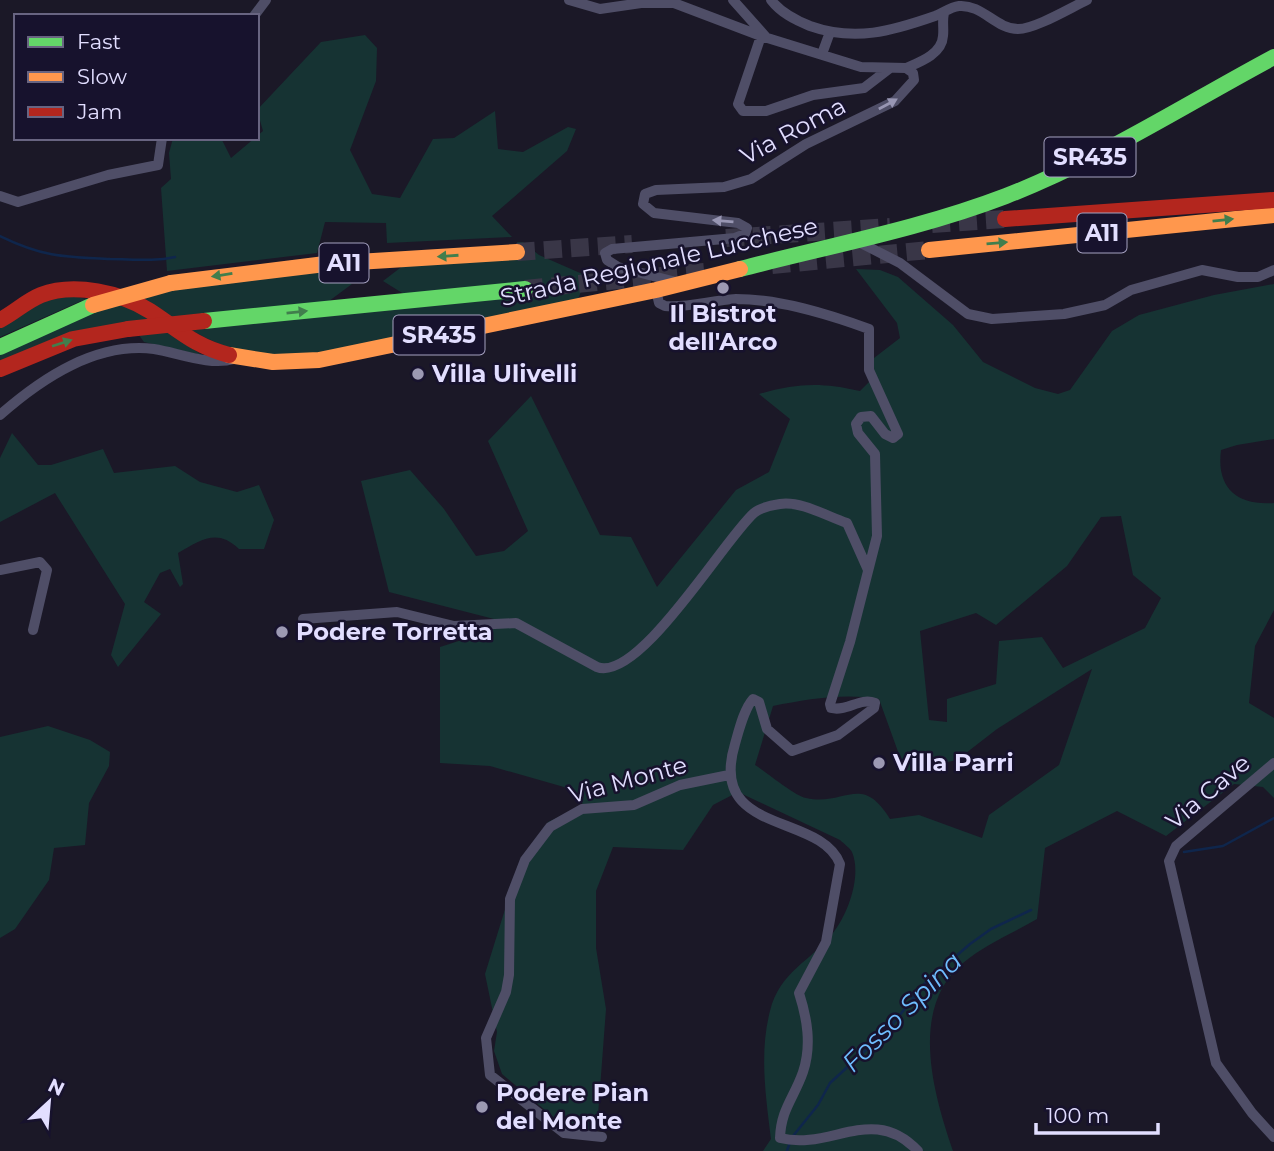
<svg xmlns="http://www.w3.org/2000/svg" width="1274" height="1151" font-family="Montserrat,sans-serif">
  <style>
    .green { fill: #163333; fill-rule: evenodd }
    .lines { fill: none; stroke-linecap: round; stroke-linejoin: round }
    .stream { stroke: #0f264c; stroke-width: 2.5 }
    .highway-tunnel { stroke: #393647; stroke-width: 18; stroke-dasharray: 18 9; stroke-linecap: butt }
    .street { stroke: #4f4e67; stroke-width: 10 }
    .fast { stroke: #63d668; stroke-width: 16 }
    .slow { stroke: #ff974d; stroke-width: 16 }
    .jam { stroke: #b3261e; stroke-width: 16 }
    .slow-bridge { stroke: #ff974d; stroke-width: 16 }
    .jam-bridge { stroke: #b3261e; stroke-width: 16 }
    .oneway { fill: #9896b3 }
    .oneway2 { fill: #417e4d }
    .poi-dot { fill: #9c99b3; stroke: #17122d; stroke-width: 2.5 }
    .labels { text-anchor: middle; stroke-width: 5; stroke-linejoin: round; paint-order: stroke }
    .shield { fill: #17122d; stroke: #a5a1c0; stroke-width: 2 }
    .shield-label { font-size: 23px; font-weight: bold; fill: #e2deff }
    .street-label { font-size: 24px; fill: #e2deff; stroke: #17122d }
    .poi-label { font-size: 24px; font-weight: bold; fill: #e2deff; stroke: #17122d; text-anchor: start }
    .water-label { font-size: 26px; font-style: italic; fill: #6ebcfd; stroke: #17122d }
  </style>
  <rect width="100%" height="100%" fill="#1b1827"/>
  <path class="green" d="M365 35 377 48 376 81 350 150 372 194 400 198 433 139 454 138 495 111 498 149 523 152 568 127 576 129 567 151 492 216 512 237 387 243 386 223 325 222 317 253 167 271 161 188 171 179 169 153 173 138H221L231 158 263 131 257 110 321 42Z
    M517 242H523L539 255 587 276 577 302 471 324 470 320 457 322 451 328C382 342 300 372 230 348 195 336 168 314 136 298L169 290 313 271 352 284 325 304 407 296 383 281 404 265 518 256Z
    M856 269 880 270 898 277 953 325 983 362 1035 388 1058 394 1070 390 1112 331 1139 315 1214 295 1274 284V439L1237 445 1221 450C1216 488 1237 506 1274 503V610L1255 646 1249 703 1274 718V798L1263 787 1234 784 1166 836 1117 811 1045 848 1037 919C1013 933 984 945 963 963 908 1009 934 1095 953 1151H763L771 1139C766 1098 759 1053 770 1011 780 971 810 962 833 933 848 914 862 876 852 852 850 848 843 843 840 840L738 792 713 805 683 850 613 847 596 891V948L606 1009 598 1115 592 1129 571 1132 502 1074 494 1051 497 1032 485 974 520 861 548 822 584 805 564 787 490 766 440 763V647L490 631 494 619 389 592 361 481 410 470 444 509 476 556 504 551 528 531 488 441 531 396 600 535 631 537 657 587 736 490 769 472 790 419 759 394C797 383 821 382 860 391L871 380 874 358 900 338 897 323ZM1121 516 1133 575 1161 598 1145 628 1063 668 1042 637 999 641 996 684 947 699V722L929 720 920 631 976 613 996 625 1067 566 1101 517ZM1092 669 1059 765 989 815 982 838 919 815 890 819C861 772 845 807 806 798 793 795 768 773 755 765L773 706C808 699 844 693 879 699L905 771 957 760 997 729Z
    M70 296 129 306 202 355 144 342 130 323 0 363V352L108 305 81 301 0 337V328L35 302Z
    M12 433 38 465H51L103 449 114 473 175 466 200 482 237 492 259 485 274 520 264 549H239C217 528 201 540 178 553L183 584 180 587 170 569 160 573 144 602 161 614 118 667 111 655 125 604 55 493 0 522V458Z
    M48 726 90 740 110 752 109 766 89 803 85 845 54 848 49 880 15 929 0 938V737Z"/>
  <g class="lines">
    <path class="stream" d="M0 236C43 257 64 257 110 259 132 259 153 262 175 257
      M1184 852 1223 846 1274 818
      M793 1136 818 1105 830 1083 888 1030 925 983 970 944 991 929 1031 910
      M787 1151 790 1142"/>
    <path class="highway-tunnel" d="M932 224 1005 219
      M726 238 890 227
      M517 252 632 244
      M772 265 929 250
      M525 289 713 271"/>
    <path class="street" d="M569 0 600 9 641 3H674L761 36 861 67 906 68
      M733 0 766 37
      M771 0C781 13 795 20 810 26 855 42 892 31 935 16 943 13 950 7 959 6 982 4 996 29 1018 29 1035 29 1070 8 1087 0
      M254 16 266 0
      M761 36 738 104 743 111H766L813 95 864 88 890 68
      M822 54 830 32
      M906 68C920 62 942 54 943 36 944 28 942 21 944 13
      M0 196 18 202 108 175 158 165 162 138
      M855 240 900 263 968 314 992 319 1064 314 1105 305 1131 290 1202 270 1238 277H1258L1274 270
      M676 282 618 267 607 260 605 253 612 249 735 238 745 234 747 228 738 223 654 213 643 204 645 194 656 190 724 187 751 179 806 144 895 101 914 80 913 73 906 68
      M656 290 659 303 665 306C689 308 712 300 736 299 780 299 828 314 869 329V370L898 434 893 438 885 434 871 416 861 417 856 424 858 433 875 454 877 536 850 642 830 704 831 708C847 712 860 697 875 703L874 708 838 735 792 751 767 729 759 702 753 699C744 709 739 730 735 744 707 836 820 812 840 864L826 942 799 993C807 1018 812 1045 803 1072 794 1098 781 1109 780 1138 831 1151 873 1103 918 1151
      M0 415C42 378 96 342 154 349 179 353 209 366 234 359
      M0 570 40 562 47 570 33 630
      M303 619 397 612 454 626 516 623 597 667C639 683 725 538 754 513 760 508 773 505 780 504 802 501 826 516 847 523L868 570
      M1274 763 1176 846 1169 861 1216 1063 1252 1113 1274 1137
      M602 1137 564 1133 490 1075 486 1038 506 992 509 975 510 899 525 860 550 827 582 809 634 805 680 785 729 775"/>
    <path class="fast" d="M740 269C828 246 920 229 1006 196 1099 160 1186 104 1274 57
      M204 321 525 289
      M0 347 93 305"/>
    <path class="slow" d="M929 250 1274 215
      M171 283 325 264 517 252
      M229 355 273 362 319 360 656 290 740 269"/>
    <path class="jam" d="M1005 219 1274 200
      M0 320C14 313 26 301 41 295 74 282 122 293 150 311 179 330 194 346 229 355
      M0 369 73 339 128 329"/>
    <path class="slow-bridge" d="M93 305 171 283"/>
    <path class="jam-bridge" d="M128 329 204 321"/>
  </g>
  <defs><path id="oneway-solid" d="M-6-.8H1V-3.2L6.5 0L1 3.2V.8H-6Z" transform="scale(1.75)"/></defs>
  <g class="oneway">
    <use href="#oneway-solid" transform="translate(888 104) rotate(-29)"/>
    <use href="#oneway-solid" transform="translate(723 221) rotate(-175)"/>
  </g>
  <g class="oneway2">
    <use href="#oneway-solid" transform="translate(1223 220) rotate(-6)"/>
    <use href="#oneway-solid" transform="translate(997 243) rotate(-5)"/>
    <use href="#oneway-solid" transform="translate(448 256) rotate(176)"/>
    <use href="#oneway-solid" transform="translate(222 275) rotate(171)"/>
    <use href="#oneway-solid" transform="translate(297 312) rotate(-6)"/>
    <use href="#oneway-solid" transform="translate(62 343) rotate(-18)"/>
  </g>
  <g class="poi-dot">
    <circle cx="723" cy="288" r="7"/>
    <circle cx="418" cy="374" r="7"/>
    <circle cx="282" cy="632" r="7"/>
    <circle cx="879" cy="763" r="7"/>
    <circle cx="482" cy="1107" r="7"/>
  </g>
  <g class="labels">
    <g class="shield">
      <rect x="1044.5" y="137.5" width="91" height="39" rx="5"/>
      <rect x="1077.5" y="213.5" width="49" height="39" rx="5"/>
      <rect x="319.5" y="243.5" width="49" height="39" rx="5"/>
      <rect x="393.5" y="315.5" width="91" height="39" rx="5"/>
    </g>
    <g class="shield-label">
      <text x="1090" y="165">SR435</text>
      <text x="1102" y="241">A11</text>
      <text x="344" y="271">A11</text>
      <text x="439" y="343">SR435</text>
    </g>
    <g class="street-label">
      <text transform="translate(793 131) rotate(-28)" y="8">Via Roma</text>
      <text transform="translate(659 262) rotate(-13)" y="8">Strada Regionale Lucchese</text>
      <text transform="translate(628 780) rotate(-15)" y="8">Via Monte</text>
      <text transform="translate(1208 792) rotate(-40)" y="8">Via Cave</text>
    </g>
    <g class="poi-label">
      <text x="723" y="322" text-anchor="middle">Il Bistrot<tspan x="723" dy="28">dell'Arco</tspan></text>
      <text x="432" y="382">Villa Ulivelli</text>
      <text x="296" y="640">Podere Torretta</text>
      <text x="893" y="771">Villa Parri</text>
      <text x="496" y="1101">Podere Pian<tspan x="496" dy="28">del Monte</tspan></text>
    </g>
    <g class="water-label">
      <text transform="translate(902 1012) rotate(-45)" y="9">Fosso Spina</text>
    </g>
  </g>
  <rect x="14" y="14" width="245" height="126" fill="#17122d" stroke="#686481" stroke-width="2"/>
  <rect x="28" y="37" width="35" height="10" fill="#63d668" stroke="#686481" stroke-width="2"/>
  <text x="77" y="49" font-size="21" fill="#e2deff">Fast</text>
  <rect x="28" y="72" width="35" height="10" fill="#ff974d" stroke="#686481" stroke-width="2"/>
  <text x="77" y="84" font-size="21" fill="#e2deff">Slow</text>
  <rect x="28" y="107" width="35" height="10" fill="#b3261e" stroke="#686481" stroke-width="2"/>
  <text x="77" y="119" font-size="21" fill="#e2deff">Jam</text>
  <g transform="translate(49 1102) rotate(26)" stroke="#17122d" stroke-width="5" paint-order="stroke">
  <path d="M0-5L12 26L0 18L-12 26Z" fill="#e2deff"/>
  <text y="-10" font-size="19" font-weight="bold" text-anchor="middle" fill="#e2deff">N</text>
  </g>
  <path d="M1036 1123v10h122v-10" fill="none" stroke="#e2deff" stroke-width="3.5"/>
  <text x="1046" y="1123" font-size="21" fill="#e2deff" stroke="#17122d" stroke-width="5" paint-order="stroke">100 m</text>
</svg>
